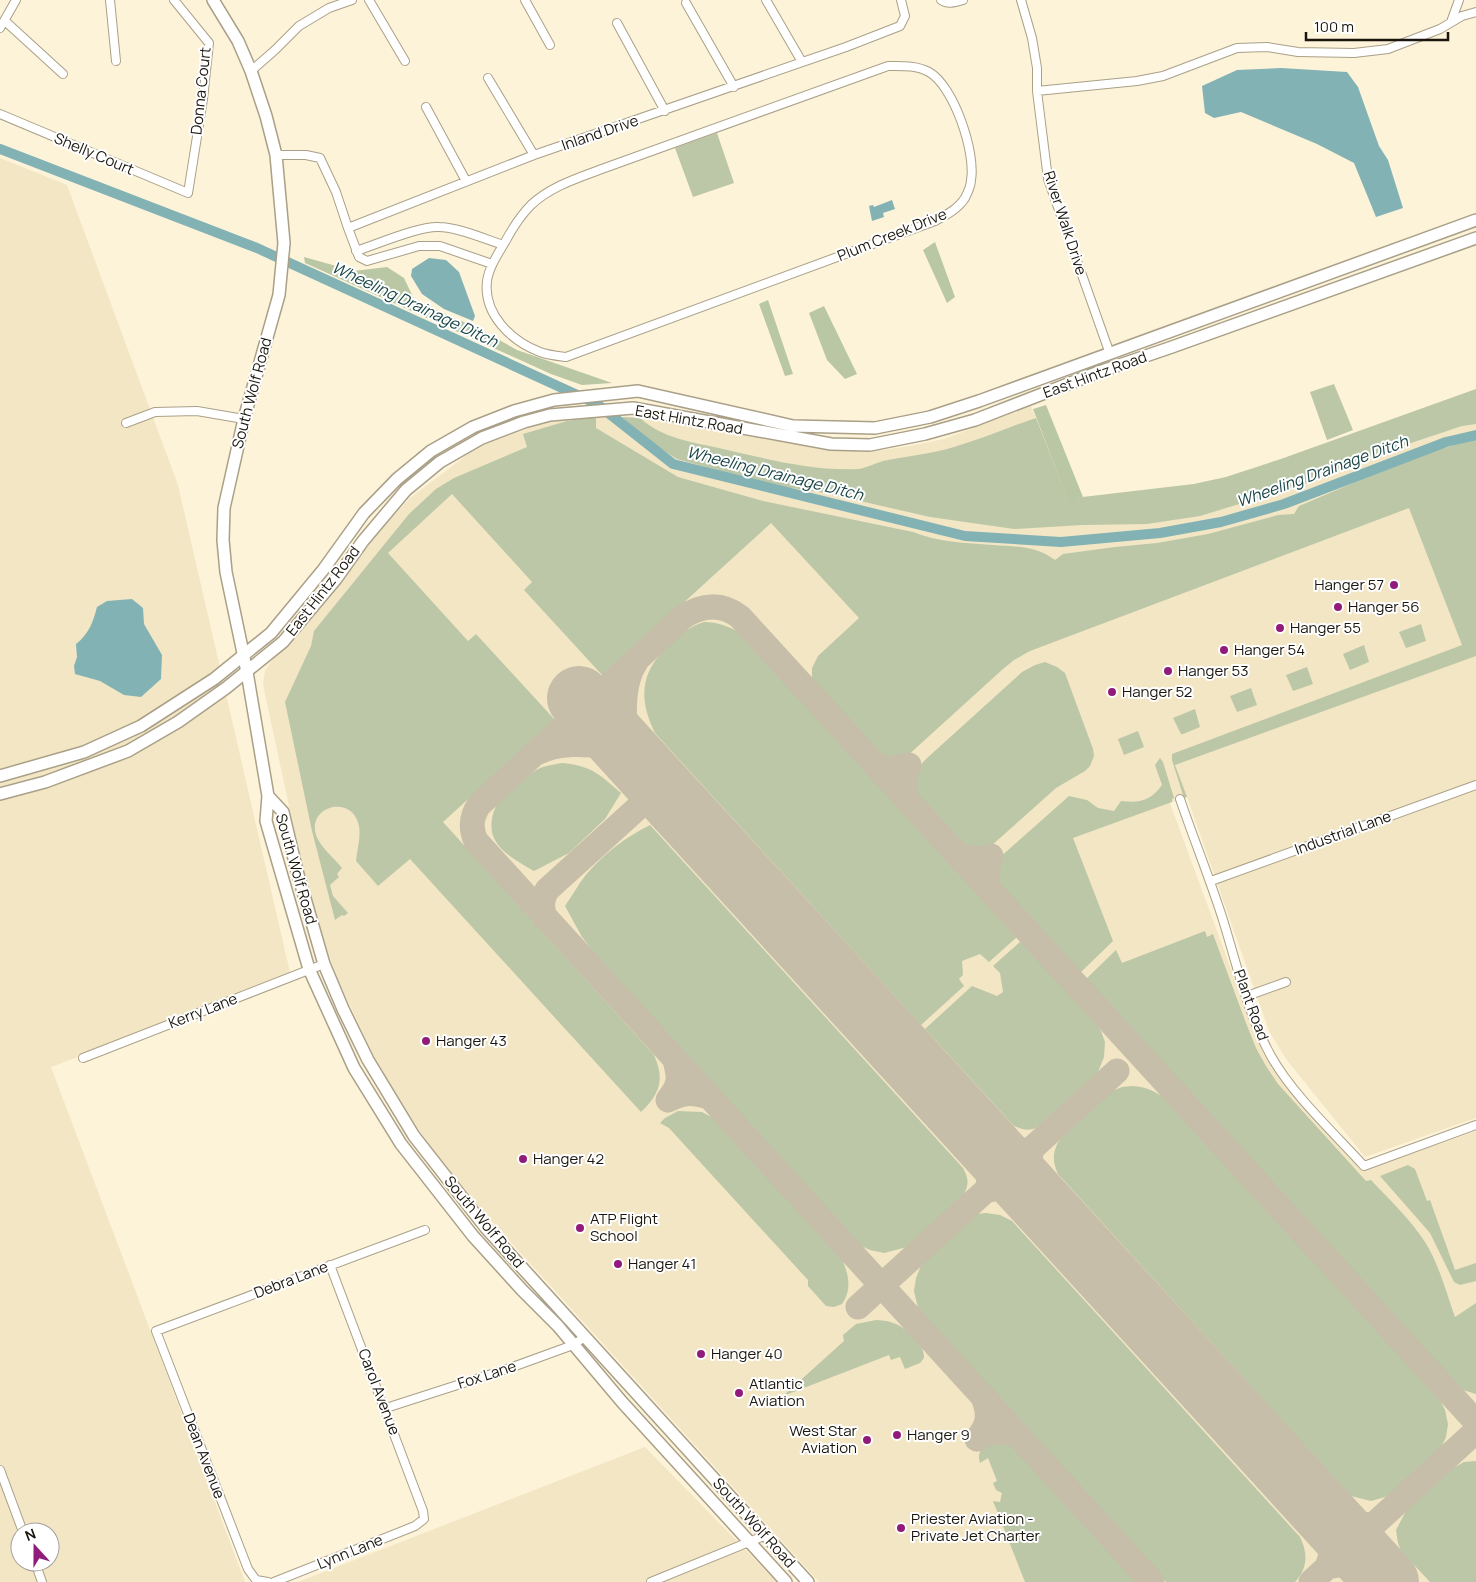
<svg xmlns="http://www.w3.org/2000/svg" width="1476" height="1582" font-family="Manrope,sans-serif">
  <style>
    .built { fill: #f3e6c5; fill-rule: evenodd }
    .green { fill: #bbc7a6 }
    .forest { fill: #bac7a4 }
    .water { fill: #83b2b5 }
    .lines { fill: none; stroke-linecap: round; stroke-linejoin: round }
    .canal { stroke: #83b2b5; stroke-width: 10 }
    .taxiway { stroke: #c6bea8; stroke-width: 25 }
    .runway { stroke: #c6bea8; stroke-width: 64 }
    .street-casing { stroke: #aaa088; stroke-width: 10 }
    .secondary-casing { stroke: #aaa088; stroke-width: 14 }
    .street { stroke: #fff; stroke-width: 8 }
    .secondary { stroke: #fff; stroke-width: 11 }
    .poi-dot { fill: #901b7a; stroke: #fff; stroke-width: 2 }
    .labels { text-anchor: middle; stroke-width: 4; stroke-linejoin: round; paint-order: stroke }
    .street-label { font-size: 15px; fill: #1a160d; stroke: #fff }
    .poi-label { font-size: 15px; fill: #1a160d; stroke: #fff; text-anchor: start }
    .water-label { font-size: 16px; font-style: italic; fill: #194547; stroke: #fff }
  </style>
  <rect width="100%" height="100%" fill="#fdf3d9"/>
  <path class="built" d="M0 158 67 185 178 485 291 977 51 1067 245 1582H0ZM20 1532H50V1562H20Z
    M1476 389V1118L1365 1157 1286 1059 1269 1031 1187 797 1170 803 1253 1029 1262 1049 1275 1071 1290 1091 1363 1171 1476 1131V1582H819L469 1196 433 1151 393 1090 372 1052 338 980 309 899 266 699 263 683 265 671 272 660 301 629 384 526 410 498 467 455 488 443 540 424 576 417 578 419 607 416 635 417 632 413 666 418 825 450 851 451 884 450 910 446 944 439 1031 406 1069 502 1083 497 1194 484 1226 477 1281 459Z
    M645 1447 777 1582H298Z"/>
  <path class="green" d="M717 133 734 183 693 197 675 148Z
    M1334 384 1353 430 1327 440 1310 392Z
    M1476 389V424L1462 426 1354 462 1311 482 1200 516 1147 524 1082 525 1014 529 930 517 825 493 770 485 677 459 647 440 622 417 640 418C663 439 693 442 723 449 767 459 813 471 858 469 867 468 875 463 883 461 907 456 931 454 954 447 982 439 1009 427 1036 418L1069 502 1083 497 1194 484 1226 477 1281 459Z
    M596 417V428L678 477 763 501 913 532C937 542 966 543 993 545 1016 547 1035 545 1055 560L1063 554 1115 547 1157 543 1208 534 1278 515 1294 514 1299 506C1357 482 1415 454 1476 439V656L1175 765 1187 797 1184 798 1172 760V754L1462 645 1409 508 1030 651 1014 660 1003 669 906 757C895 760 889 759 878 754L812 681V668L818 656 859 618 771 523 603 676 524 590 532 582 452 494 388 553 468 641 476 634 555 720 443 822 654 1055C665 1079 660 1094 641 1112L410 859 378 886 356 861C357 850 361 837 359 826 353 794 307 805 316 835 320 847 334 858 342 868L337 874 339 877 330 885 333 896 348 913 344 916 342 915 335 920 312 831 285 702 311 646 314 631 409 514 436 489 454 478 527 447 523 434 567 421Z
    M704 622C718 622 728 626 740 633L1017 937 989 962 980 954 962 961 963 975 959 979 964 986 921 1025 655 733C637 696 641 670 672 642 682 633 691 626 704 622Z
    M1421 624 1426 641 1406 648 1399 632Z
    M1364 645 1369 662 1350 670 1343 654Z
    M1045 662 1057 667 1065 673 1093 749 1094 756 1090 766 1085 771 1056 788 991 846 977 851 968 849 961 844 917 795C909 780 915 770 926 759L1022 672 1035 665Z
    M1307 667 1313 684 1293 691 1286 675Z
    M1251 688 1257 705 1237 712 1230 696Z
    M1195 709 1200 727 1183 734H1181L1173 718Z
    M1138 731 1144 747 1124 755 1118 739Z
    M1160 758 1163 762 1174 798 1172 799V802L1073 838 1113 941 1079 974 997 882 994 871 999 858 1069 796 1087 800 1098 808 1114 811 1121 801C1141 803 1150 801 1162 785L1155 765Z
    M562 763C592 766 599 774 621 793L605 819 569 853 534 871C521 863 502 854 495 840 488 828 492 810 500 800 506 791 533 770 543 767 549 765 556 764 562 763Z
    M650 825 963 1168C969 1179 969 1185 963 1196L907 1247 884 1253 870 1250 857 1244 612 976 582 937 565 906C572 896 578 885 585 876 603 854 626 837 650 825Z
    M1205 931 1207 937 1213 934 1246 1023 1256 1048 1266 1066 1278 1084 1366 1181 1371 1180C1389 1199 1410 1219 1425 1242 1439 1264 1446 1292 1455 1317L1476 1303V1394L1463 1390 1451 1381 1085 980 1116 950 1122 963Z
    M1021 941 1093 1019 1101 1031 1105 1042 1104 1057 1098 1072 1039 1126C1030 1132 1024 1130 1014 1126L925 1029 972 986 997 996 1003 992 1000 973 993 966Z
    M1132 1086C1147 1087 1155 1091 1167 1100L1439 1398 1445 1410 1448 1424 1446 1437 1440 1450 1392 1495 1371 1501 1351 1496 1058 1174C1054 1165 1052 1157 1056 1147 1063 1129 1097 1104 1112 1091L1122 1087Z
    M678 1111 702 1112 713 1118 842 1259C849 1275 852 1290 842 1304L834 1307 826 1306 808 1286V1280L669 1128 660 1123 665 1118Z
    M1408 1165 1415 1169 1427 1201 1430 1200 1455 1270 1476 1263V1281L1460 1285 1454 1282 1430 1233 1380 1176Z
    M986 1213 1000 1215 1012 1221 1300 1537C1308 1553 1308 1568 1295 1582H1166L925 1318 918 1308 914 1291 916 1278 922 1263 977 1214Z
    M876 1320C895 1321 904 1326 916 1341 921 1346 924 1350 924 1358L920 1363 905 1369 900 1357 891 1360 889 1355 783 1396 844 1341 843 1335 856 1324Z
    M995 1442H1001L1014 1447 1137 1582H1025L993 1501 1000 1502 1002 1493 996 1490 993 1483 997 1481 988 1458 980 1463C976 1450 984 1446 995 1442Z
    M1476 1461V1582H1430L1401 1551 1398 1543 1396 1530 1407 1509 1448 1471 1464 1462Z"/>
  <path class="forest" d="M935 242 955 297 947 303 923 250Z
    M304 257 354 271 387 267 404 278 415 301 478 328 517 350 612 383 582 385 551 374 305 263Z
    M768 300 793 374 785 376 759 304Z
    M824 306 857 374 845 379 827 360 809 313Z
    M1046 405 1083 497 1069 503 1033 409Z"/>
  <path class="water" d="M1281 68 1347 72 1358 87 1379 146 1388 160 1403 208 1376 217 1354 163 1317 144 1241 112 1214 118 1205 113 1202 86 1237 70Z
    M892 200 895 209 883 213 884 217 872 221 869 206 873 205 874 207Z
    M429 258 446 260 459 272 475 316 473 321 444 309 422 294 411 276 412 269Z
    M132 599 143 608 144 624 162 655 161 679 141 697 124 695 100 681 75 674 74 666 77 657 76 644C89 634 93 622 97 607L107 601Z"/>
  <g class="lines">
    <path class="canal" d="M0 149 257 248 597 404 673 464 965 536 1061 542 1160 533 1221 522 1284 504 1446 442 1476 435"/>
    <path class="taxiway" d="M537 753C564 739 597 746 625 748 625 721 620 685 636 662
      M875 765 888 769 909 765 904 775 905 797
      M958 856 982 859 991 856C987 867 986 876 988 888
      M545 918C542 907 541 901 547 890L642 804C659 796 665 800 681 809
      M675 1060C680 1079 680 1084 668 1100 685 1092 691 1092 709 1097
      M981 1137C1001 1150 1007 1153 1032 1149 1027 1171 1028 1177 1036 1198 1016 1188 1009 1186 987 1190 993 1165 991 1160 981 1137Z
      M858 1307 1117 1071
      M983 1397C990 1415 989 1424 977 1439 995 1429 1001 1430 1020 1437
      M1323 1512C1345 1525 1349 1527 1374 1524 1368 1548 1369 1553 1380 1575 1358 1564 1352 1562 1327 1567 1336 1544 1334 1534 1323 1512Z
      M1152 1582 476 841C470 828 471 817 479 805L683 617C701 605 721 602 740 617L1476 1422
      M1311 1582 1476 1431"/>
    <path class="runway" d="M579 698 1387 1582"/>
    <defs>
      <path id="street" d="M110 0 116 61
        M369 0 405 61
        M525 0 550 45
        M766 0 802 62
        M941 0C948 5 956 2 963 0
        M1021 0 1032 38 1037 68V91L1048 179 1110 354
        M686 3 734 87
        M5 21 63 74
        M1451 22 1459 0
        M617 23 665 111
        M0 28 16 0
        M888 66C902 66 916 65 929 72 954 86 976 153 971 180 971 185 967 194 965 198 958 209 946 215 935 221L566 357C558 356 548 355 540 352 511 341 483 314 487 281 489 267 498 254 505 242 512 229 520 216 531 205 550 187 575 179 599 170Z
        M251 71 275 50 299 26 329 8 352 0
        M488 78 534 155
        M1037 91 1137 81 1163 76 1237 48 1267 47 1298 52 1354 53 1388 49 1440 29 1462 16 1476 12
        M426 107 466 181
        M0 114 188 193 203 99 209 43 174 0
        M276 155H306L320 158 336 192 348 228 359 257 367 261 419 246H440L492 264
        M348 228 534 155 846 47 900 26 905 16 901 0
        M356 251C378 244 419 226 439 227 457 227 485 239 503 245
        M126 423 155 412 197 411 244 419
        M1180 799C1194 840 1210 879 1223 920 1237 965 1248 1015 1271 1056 1292 1094 1334 1133 1364 1166L1476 1125
        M1211 881 1476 785
        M1247 996 1286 982
        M83 1058 324 964
        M386 1408 507 1369 573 1345 586 1336
        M0 1470 23 1532
        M35 1562 42 1582
        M268 1582 256 1580 248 1569 156 1331 425 1230
        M274 1582 415 1526 424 1519 423 1511 330 1265
        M651 1582 766 1535"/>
      <path id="secondary" d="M213 0 238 41 251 71 266 116 276 155 284 243 279 295 244 419 224 508 223 540 226 572 247 672 268 796 266 821 309 969 354 1068 401 1144 473 1236 522 1290 558 1326 622 1402 786 1582
        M0 776 84 752 141 726 214 679 271 633 323 570 364 513 397 479 431 451 473 427 514 411 554 400 638 391 793 426 875 428 930 417 979 401 1476 220
        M0 794 45 782 128 751 178 722 226 688 283 642 336 579 363 541 406 490 440 462 482 438 524 422 550 415 633 408 831 444 870 445 925 434 975 420 1099 372 1172 347 1476 238
        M268 796 283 812 297 871 324 964 343 1009 368 1060 414 1136 486 1228 808 1582"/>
    </defs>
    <use href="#street" class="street-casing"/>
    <use href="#secondary" class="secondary-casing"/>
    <use href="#street" class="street"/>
    <use href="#secondary" class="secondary"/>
  </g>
  <g class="poi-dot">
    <circle cx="1394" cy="585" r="5"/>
    <circle cx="1338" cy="607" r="5"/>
    <circle cx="1280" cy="628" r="5"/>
    <circle cx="1224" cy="650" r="5"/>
    <circle cx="1168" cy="671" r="5"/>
    <circle cx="1112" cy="692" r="5"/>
    <circle cx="426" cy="1041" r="5"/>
    <circle cx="523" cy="1159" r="5"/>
    <circle cx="580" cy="1228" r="5"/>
    <circle cx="618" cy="1264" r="5"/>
    <circle cx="701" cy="1354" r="5"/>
    <circle cx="739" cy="1393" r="5"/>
    <circle cx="897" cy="1435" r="5"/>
    <circle cx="867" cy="1440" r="5"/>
    <circle cx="901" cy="1528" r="5"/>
  </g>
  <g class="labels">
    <g class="street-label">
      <text transform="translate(201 91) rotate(-84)" y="5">Donna Court</text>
      <text transform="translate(600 133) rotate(-19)" y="5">Inland Drive</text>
      <text transform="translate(94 154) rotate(23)" y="5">Shelly Court</text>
      <text transform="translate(1065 223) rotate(72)" y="5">River Walk Drive</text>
      <text transform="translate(892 235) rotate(-22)" y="5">Plum Creek Drive</text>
      <text transform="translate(1095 375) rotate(-20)" y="5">East Hintz Road</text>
      <text transform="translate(252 393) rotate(-75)" y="5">South Wolf Road</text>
      <text transform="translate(689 420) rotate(10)" y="5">East Hintz Road</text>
      <text transform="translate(323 591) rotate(-52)" y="5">East Hintz Road</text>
      <text transform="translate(1343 833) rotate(-20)" y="5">Industrial Lane</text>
      <text transform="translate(296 869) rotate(74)" y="5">South Wolf Road</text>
      <text transform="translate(1251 1005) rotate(70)" y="5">Plant Road</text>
      <text transform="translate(203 1011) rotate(-21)" y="5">Kerry Lane</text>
      <text transform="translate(484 1222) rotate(50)" y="5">South Wolf Road</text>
      <text transform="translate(291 1280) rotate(-21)" y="5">Debra Lane</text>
      <text transform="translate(487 1375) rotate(-18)" y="5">Fox Lane</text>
      <text transform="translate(379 1392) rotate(69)" y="5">Carol Avenue</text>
      <text transform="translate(204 1456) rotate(69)" y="5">Dean Avenue</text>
      <text transform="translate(754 1523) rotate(48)" y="5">South Wolf Road</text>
      <text transform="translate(350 1552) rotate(-22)" y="5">Lynn Lane</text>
    </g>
    <g class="poi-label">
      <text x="1384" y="590" text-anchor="end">Hanger 57</text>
      <text x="1348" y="612">Hanger 56</text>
      <text x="1290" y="633">Hanger 55</text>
      <text x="1234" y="655">Hanger 54</text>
      <text x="1178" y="676">Hanger 53</text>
      <text x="1122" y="697">Hanger 52</text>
      <text x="436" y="1046">Hanger 43</text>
      <text x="533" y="1164">Hanger 42</text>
      <text x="590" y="1224">ATP Flight<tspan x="590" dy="17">School</tspan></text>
      <text x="628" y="1269">Hanger 41</text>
      <text x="711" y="1359">Hanger 40</text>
      <text x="749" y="1389">Atlantic<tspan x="749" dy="17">Aviation</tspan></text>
      <text x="857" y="1436" text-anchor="end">West Star<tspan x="857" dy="17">Aviation</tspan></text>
      <text x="907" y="1440">Hanger 9</text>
      <text x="911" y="1524">Priester Aviation -<tspan x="911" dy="17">Private Jet Charter</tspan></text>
    </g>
    <g class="water-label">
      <text transform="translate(415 304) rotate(25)" y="6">Wheeling Drainage Ditch</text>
      <text transform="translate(1322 471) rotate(-20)" y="6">Wheeling Drainage Ditch</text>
      <text transform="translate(775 473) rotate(14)" y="6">Wheeling Drainage Ditch</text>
    </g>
  </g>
  <g transform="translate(35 1547) rotate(339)"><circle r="24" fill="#ffffff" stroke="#a3a29e"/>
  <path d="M0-4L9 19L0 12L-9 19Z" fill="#901b7a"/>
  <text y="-8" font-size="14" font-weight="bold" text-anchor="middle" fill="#1a160d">N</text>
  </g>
  <path d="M1306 32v8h142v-8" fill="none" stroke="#1a160d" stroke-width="2.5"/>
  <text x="1314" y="32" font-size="15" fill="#1a160d" stroke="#ffffff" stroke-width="4" paint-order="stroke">100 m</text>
</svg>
